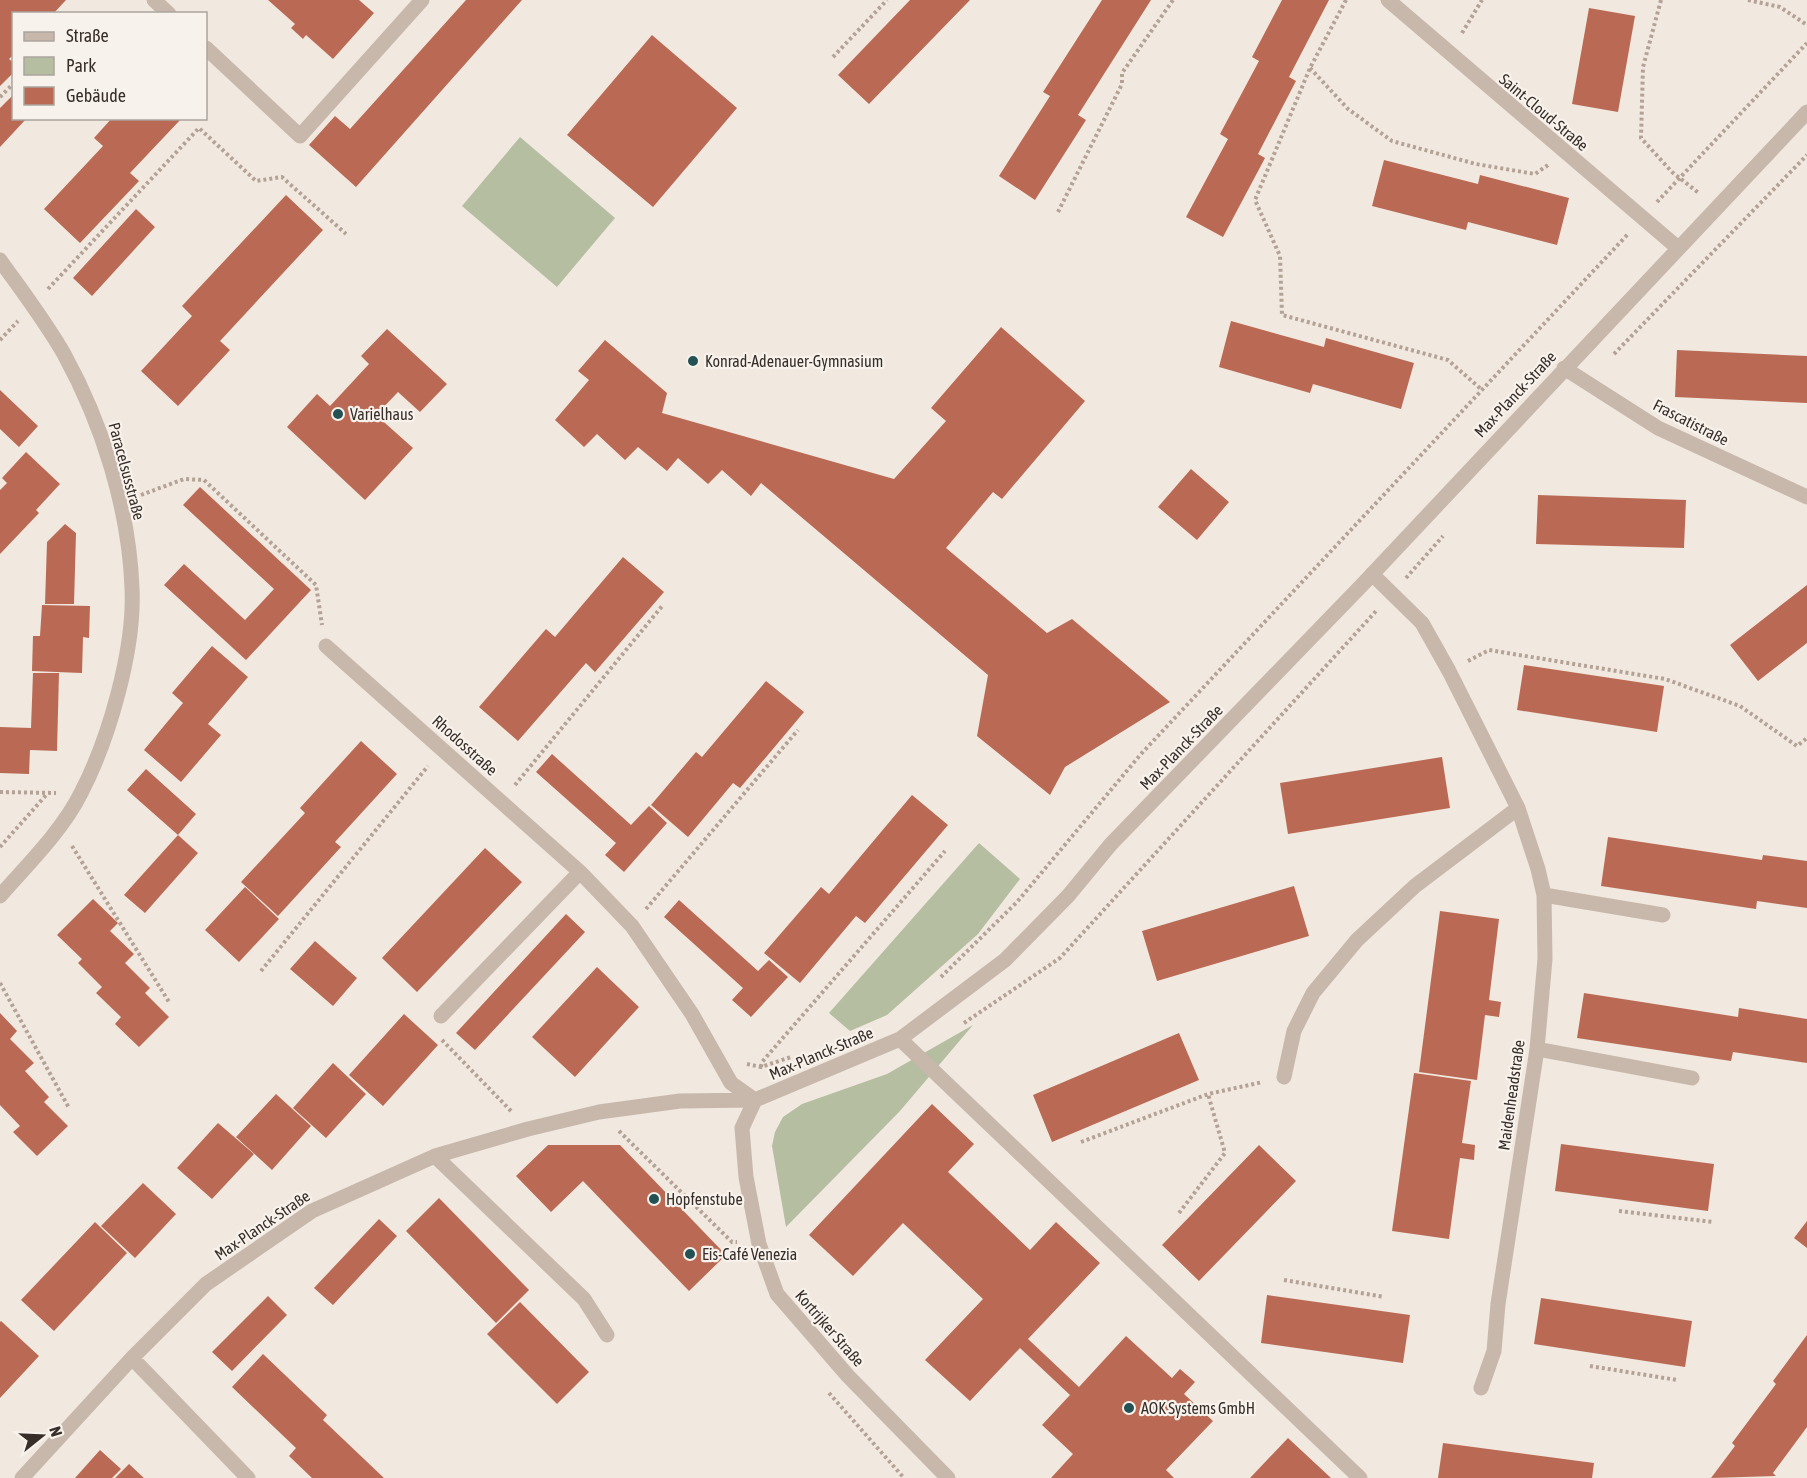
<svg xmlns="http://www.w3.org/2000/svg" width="1807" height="1478" font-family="'Asap Condensed',sans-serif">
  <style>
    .green { fill: #b5bea1 }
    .building { fill: #ba6a54 }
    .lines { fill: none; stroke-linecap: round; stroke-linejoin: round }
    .path { stroke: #b4a297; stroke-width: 4; stroke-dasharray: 3 3; stroke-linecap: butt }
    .minor { stroke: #c8b8ac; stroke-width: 15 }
    .poi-dot { fill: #245254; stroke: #f8f2ec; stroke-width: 2 }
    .labels { text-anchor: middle; stroke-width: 4.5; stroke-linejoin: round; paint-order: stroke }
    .street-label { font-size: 16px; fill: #372e2a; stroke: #f8f2ec }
    .poi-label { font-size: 16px; fill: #372e2a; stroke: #f8f2ec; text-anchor: start }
  </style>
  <rect width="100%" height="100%" fill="#f1e8df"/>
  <path class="green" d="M520 137 615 218 557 287 462 206Z
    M979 843 1020 879 978 934 887 1015 850 1031 829 1013Z
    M973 1025 900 1111 786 1227 772 1146 775 1132 783 1117 802 1104 887 1074Z"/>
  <path class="building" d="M0 0H66L53 14H14V54L9 59 14 63V72L0 86Z
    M268 0H359L374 13 333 59 306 35 303 39 291 28 295 24Z
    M466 0H522L356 187 309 145 335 116 350 129Z
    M910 0H970L869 104 838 75Z
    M1102 0H1151L1078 115 1086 120 1035 200 999 176 1050 96 1043 92Z
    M1282 0H1329L1289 77 1296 81 1258 154 1265 158 1223 237 1186 217 1228 139 1220 134 1259 61 1252 57Z
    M1589 8 1635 16 1618 112 1572 104Z
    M652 35 737 108 653 207 567 135Z
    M14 94V118H27L0 147V108Z
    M112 118H182L130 173 139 181 80 243 44 209 103 146 94 138Z
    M1384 160 1478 184 1480 175 1569 198 1557 245 1468 222 1466 230 1372 206Z
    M286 195 323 230 220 341 230 350 178 406 141 371 192 316 182 306Z
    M136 209 155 227 92 296 73 278Z
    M1231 321 1324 347 1326 338 1414 363 1401 409 1313 384 1310 393 1219 367Z
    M1001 327 1085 401 1002 499 993 492 946 548 1047 633 1072 619 1170 702 1065 767 1050 795 977 736 988 675 761 483 751 496 722 470 708 484 678 458 667 471 638 447 625 460 597 434 584 447 555 420 589 380 578 371 605 340 667 393 662 413 894 479 946 421 931 408Z
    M387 329 447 384 420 412 398 392 376 415 413 448 365 500 287 427 317 394 330 406 369 364 361 356Z
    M1677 350 1807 356V403L1675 397Z
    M0 390 38 426 19 447 0 429Z
    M26 452 60 484 36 510 39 513 0 554V490L7 483 2 478Z
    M1191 469 1229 502 1197 540 1158 507Z
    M200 487 311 590 246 660 164 585 184 564 245 620 274 589 183 505Z
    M1538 495 1686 500 1684 548 1536 544Z
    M65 524 76 533 74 604H45L47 542Z
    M623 557 664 592 595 672 586 663 518 741 479 707 546 629 555 637Z
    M1807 585V643L1758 681 1730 645Z
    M42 605 90 606 89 638 83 637 82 673 32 671 33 636H40Z
    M212 646 248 677 208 724 221 735 181 782 144 750 183 703 172 693Z
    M1524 665 1664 686 1657 732 1517 710Z
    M33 673H59L57 751 30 750 29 774 0 773V727L31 728Z
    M766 681 804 712 740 788 733 783 688 837 651 805 696 752 702 757Z
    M361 741 397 774 335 842 341 847 278 916 241 882 305 813 300 808Z
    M552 754 631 825 649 806 667 823 624 872 605 855 616 843 536 772Z
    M1442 757 1450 808 1288 834 1280 783Z
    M146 769 196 814 178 835 127 790Z
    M912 795 948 825 865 923 856 916 800 983 764 953 821 887 829 894Z
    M178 835 198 853 145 913 124 895Z
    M1608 837 1762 860 1763 855 1807 861V908L1757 901 1756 909 1601 886Z
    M485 848 522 882 417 992 382 958Z
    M1294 886 1309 936 1157 981 1142 931Z
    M245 887 279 919 239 962 205 930Z
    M93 899 118 923 110 931 134 954 125 963 150 988 145 993 169 1017 139 1047 115 1024 121 1017 96 993 102 987 78 963 82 959 57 935Z
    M679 900 758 971 769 960 788 977 751 1017 732 1000 743 988 664 917Z
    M1440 911 1499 919 1489 1000 1501 1002 1499 1017 1485 1015 1477 1080 1419 1072Z
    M566 914 585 932 475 1050 456 1033Z
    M315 941 357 978 333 1006 290 969Z
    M597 967 639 1007 575 1077 532 1037Z
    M1584 993 1738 1017 1739 1008 1807 1019V1063L1733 1052 1731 1061 1577 1038Z
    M0 1013 17 1031 10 1039 34 1063 25 1071 49 1097 44 1102 68 1126 37 1156 13 1132 20 1126 0 1105Z
    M404 1014 438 1045 383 1106 349 1075Z
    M1179 1033 1199 1080 1052 1142 1033 1095Z
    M333 1063 366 1094 326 1138 293 1108Z
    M1414 1073 1471 1081 1462 1143 1475 1145 1474 1160 1460 1158 1449 1239 1392 1231Z
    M276 1094 311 1126 272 1170 236 1137Z
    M932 1104 974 1144 948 1172 1030 1250 1056 1222 1100 1263 1028 1339 1079 1387 1126 1336 1172 1378 1180 1369 1195 1382 1184 1394 1213 1421 1166 1470 1174 1478H1051L1073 1454 1042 1425 1070 1395 1020 1348 970 1401 925 1360 983 1299 903 1223 853 1276 809 1235Z
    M218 1123 254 1154 212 1199 177 1168Z
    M1561 1144 1714 1164 1708 1211 1555 1191Z
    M548 1145H620L726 1255 689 1291 583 1181 551 1212 516 1176Z
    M1259 1145 1296 1181 1199 1281 1162 1245Z
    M143 1183 176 1214 135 1258 101 1226Z
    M439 1198 529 1290 496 1323 406 1231Z
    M379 1219 397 1236 333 1305 314 1288Z
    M1807 1221V1248L1794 1238Z
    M95 1222 127 1253 54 1331 21 1300Z
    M1267 1295 1410 1315 1403 1363 1261 1343Z
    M268 1296 287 1315 232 1371 212 1352Z
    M1541 1298 1692 1321 1685 1367 1534 1344Z
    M520 1302 589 1372 557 1404 487 1334Z
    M1 1321 39 1356 0 1398V1322Z
    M1807 1335V1427L1773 1473 1776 1476 1711 1478 1735 1446 1732 1443 1776 1384 1773 1381Z
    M263 1354 327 1415 323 1420 384 1478H312L289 1456 296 1448 232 1387Z
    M1288 1438 1331 1478H1250Z
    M1443 1443 1594 1463 1592 1478H1438Z
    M100 1450 121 1469 112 1478H75Z
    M129 1464 144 1478H115Z"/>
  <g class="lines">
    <path class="path" d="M1346 0 1310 68 1255 200 1280 256 1282 315 1448 360 1482 390
      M1661 0 1643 67 1641 138 1672 172 1700 194
      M1748 0 1780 7 1807 25
      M1462 33 1482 0
      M833 57 887 0
      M1310 68 1348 109 1392 141 1476 164 1535 174 1548 165
      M0 97 14 83
      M1657 202 1807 43
      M1058 212 1122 84V73L1173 0
      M48 289 199 128 256 181 282 177 346 234
      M0 340 18 321
      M1614 354 1807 155
      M141 495 184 479 204 480 316 585 322 625
      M1406 578 1443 536
      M1468 661 1489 650 1665 679 1740 706 1797 746 1807 738
      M515 785 663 605
      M0 792 56 793
      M72 846 169 1002
      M0 847 47 794
      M646 909 798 730
      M261 971 428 766
      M941 977 1017 902 1141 754 1628 234
      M0 983 69 1108
      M964 1023 1060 958 1377 610
      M442 1040 512 1112
      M747 1064 761 1067 791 1057
      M761 1067 762 1062 945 851
      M619 1131 732 1242H737
      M1081 1142 1208 1094 1263 1082
      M1619 1211 1713 1222
      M1179 1213 1225 1153 1208 1094
      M1284 1280 1384 1297
      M1590 1366 1677 1380
      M829 1393 904 1478"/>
    <path class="minor" d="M154 0 169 14
      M1388 0 1678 248
      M206 48 300 136 422 0
      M0 260C22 291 45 321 64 354 102 423 129 508 132 588 135 649 109 739 81 793 62 831 28 864 0 896
      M1564 368 1658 428 1807 497
      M1372 574 1422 623 1449 671 1518 808 1538 869 1544 895 1545 959 1537 1049 1498 1304 1494 1351 1481 1388
      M326 646 580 872 632 926 692 1014 731 1083 755 1100
      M1544 895 1663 915
      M441 1016 580 872
      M900 1039 1360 1478
      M1537 1049 1692 1078
      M1284 1077 1294 1031 1313 993 1357 940 1415 886 1518 808
      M755 1100 742 1128 746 1177 759 1244 777 1294 848 1376 948 1478
      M435 1156 584 1299 607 1335
      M132 1358 248 1478
      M22 1478 132 1358 206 1284 312 1211 435 1156 528 1129 599 1112 680 1101 755 1100 900 1039 1005 960 1068 896 1111 844 1362 585 1807 112"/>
  </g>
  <g class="poi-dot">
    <circle cx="693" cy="361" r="6"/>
    <circle cx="338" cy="414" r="6"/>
    <circle cx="654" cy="1199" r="6"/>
    <circle cx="690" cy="1254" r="6"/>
    <circle cx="1129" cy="1408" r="6"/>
  </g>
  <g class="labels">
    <g class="street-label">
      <text transform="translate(1544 112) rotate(40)" y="6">Saint-Cloud-Straße</text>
      <text transform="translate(1515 394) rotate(-47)" y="6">Max-Planck-Straße</text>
      <text transform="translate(1691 422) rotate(27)" y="6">Frascatistraße</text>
      <text transform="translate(127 471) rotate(75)" y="6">Paracelsusstraße</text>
      <text transform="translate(465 745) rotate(42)" y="6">Rhodosstraße</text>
      <text transform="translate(1181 747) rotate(-46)" y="6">Max-Planck-Straße</text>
      <text transform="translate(821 1053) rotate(-23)" y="6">Max-Planck-Straße</text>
      <text transform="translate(1511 1095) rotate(-82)" y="6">Maidenheadstraße</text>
      <text transform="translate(262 1225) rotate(-34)" y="6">Max-Planck-Straße</text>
      <text transform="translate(830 1328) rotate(49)" y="6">Kortrijker Straße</text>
    </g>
    <g class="poi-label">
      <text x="705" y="367">Konrad-Adenauer-Gymnasium</text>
      <text x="350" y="420">Varielhaus</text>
      <text x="666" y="1205">Hopfenstube</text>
      <text x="702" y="1260">Eis-Café Venezia</text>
      <text x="1141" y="1414">AOK Systems GmbH</text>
    </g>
  </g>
  <rect x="12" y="12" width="195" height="108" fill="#f8f2ec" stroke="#aba49e" stroke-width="1.5"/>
  <rect x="24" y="32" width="30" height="9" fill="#c8b8ac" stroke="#aba49e" stroke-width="1.5"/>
  <text x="66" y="42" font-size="18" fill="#372e2a">Straße</text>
  <rect x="24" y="57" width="30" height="18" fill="#b5bea1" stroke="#aba49e" stroke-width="1.5"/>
  <text x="66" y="72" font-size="18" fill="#372e2a">Park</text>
  <rect x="24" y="87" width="30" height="18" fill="#ba6a54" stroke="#aba49e" stroke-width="1.5"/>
  <text x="66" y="102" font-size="18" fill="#372e2a">Gebäude</text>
  <g transform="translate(42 1436) rotate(72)" stroke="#f8f2ec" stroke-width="4.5" paint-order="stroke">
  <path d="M0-4.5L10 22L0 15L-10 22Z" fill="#372e2a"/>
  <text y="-9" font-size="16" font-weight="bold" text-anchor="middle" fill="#372e2a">N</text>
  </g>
</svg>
